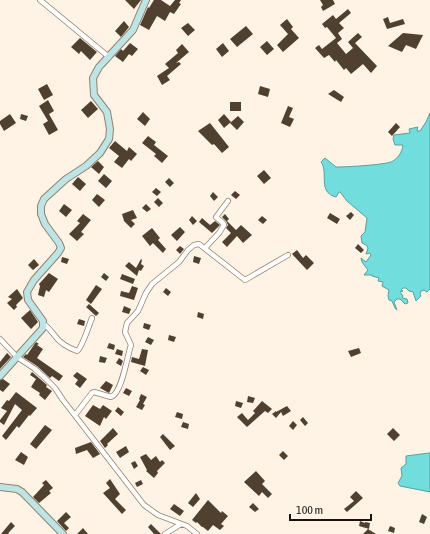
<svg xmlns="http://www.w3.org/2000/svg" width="430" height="534" font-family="'Asap Condensed',sans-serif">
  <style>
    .water { fill: #72dddd; stroke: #57a09e }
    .building { fill: #50402f }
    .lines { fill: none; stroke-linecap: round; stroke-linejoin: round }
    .street-casing { stroke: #92816e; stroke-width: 6 }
    .secondary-casing { stroke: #92816e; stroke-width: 8 }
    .street { stroke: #fff; stroke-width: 4.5 }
    .secondary { stroke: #bee5e5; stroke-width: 6 }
  </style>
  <rect width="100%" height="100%" fill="#fff3e6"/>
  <path class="water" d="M430 113V289L427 292 424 290 421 291 420 294 421 296 416 301 413 292 409 291 406 288H403L401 290 403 291 400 292 403 296 402 298 407 299 408 303 405 304 400 299H397L394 302 397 310 395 308 392 301 389 300 388 296 389 290 382 286 383 282 378 281 379 278 372 276V275H364L368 270 362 262 361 258 366 262 371 255 370 253 366 254 368 248 366 245 362 243 361 236 365 232 367 218 347 201 340 192H339L336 197C317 192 329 173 321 162L325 158 336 167C346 167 387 165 393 161 399 157 402 152 403 145H395L393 139 394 135 410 133 409 129 418 127 417 131H420L426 122Z
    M429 453H430V492L400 486 398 483 402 476 401 468 406 464V456Z"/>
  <path class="building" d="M125 0H141L134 9Z
    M154 0H161L170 6 175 0H181L179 3 181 4 174 14 170 12 165 21 157 16 149 30 140 25 148 7 149 8Z
    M320 0H333L335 4 323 11 321 7 323 5Z
    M348 9 351 13 339 23 344 28 338 33 342 39 337 43 346 54 353 48 348 42 358 33 362 37 355 43 377 66 371 73 363 64 351 74 346 68 344 70 336 60 335 62 329 55 324 58 315 48 319 45 322 49 336 38 327 27 325 28 322 24 333 15 336 19Z
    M388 17 390 23 403 19 405 24 387 29 383 19Z
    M287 19 293 27 291 29 299 38 283 52 277 45 288 34 280 25Z
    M124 21 129 27 121 37 115 31Z
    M188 23 195 30 188 36 181 28Z
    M246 26 253 34 237 47 230 39Z
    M403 33 423 35 416 49 406 45 402 52 388 46Z
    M80 38 97 52 90 60 81 51 79 54 71 47Z
    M267 41 274 49 267 55 260 47Z
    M130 43 138 49 132 56 129 54 123 62 115 56 121 49 123 51Z
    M223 43 229 51 222 57 216 49Z
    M182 44 189 52 176 63 179 62 181 64 167 76 170 80 162 85 157 76 169 68 165 64 178 53 176 50Z
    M47 84 53 95 44 100 38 89Z
    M260 86 270 89 268 97 258 94Z
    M334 90 344 97 341 102 328 94Z
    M48 100 54 111 49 114 58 130 49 135 43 124 48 121 39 106Z
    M91 101 98 109 88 118 81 110Z
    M230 102H241V111H230Z
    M288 106 293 108 289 117 294 119 290 127 281 123Z
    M143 112 150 119 145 126 137 119Z
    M10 114 16 123 4 131 0 124V121Z
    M21 114 28 116 26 121 20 119Z
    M224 114 231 122 224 128 218 120Z
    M238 116 244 122 237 130 230 123Z
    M210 123 229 147 222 153 214 144 212 145 198 131Z
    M396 123 400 127 392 136 388 132Z
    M148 136 156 142 154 145 168 156 162 163 154 156 156 154 142 143Z
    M115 141 127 151 129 147 137 154 131 161 129 159 122 168 114 162 119 156 109 148Z
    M98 161 104 167 99 174 91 167Z
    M264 170 271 178 264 184 257 176Z
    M104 174 112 181 106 188 98 181Z
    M78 177 86 184 80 191 72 184Z
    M169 178 174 183 170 187 165 182Z
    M156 188 161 192 157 196 152 192Z
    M235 191 240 195 236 199 231 195Z
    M213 192 218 197 214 201 210 196Z
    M97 194 105 200 99 207 92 200Z
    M158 198 163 203 159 207 154 202Z
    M64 204 72 210 66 217 59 211Z
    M146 204 151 209 147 212 142 208Z
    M133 210 137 218 131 220 135 224 131 228 124 221 122 214Z
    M351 212 354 215 350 220 346 216Z
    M330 213 340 219 337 224 327 218Z
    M83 214 91 220 81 232 84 234 77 241 69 234 80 223 77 221Z
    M225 214 229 219 227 221 236 230 241 225 252 235 243 243 237 236 227 247 222 242 231 233 226 228 228 225 226 221 222 217Z
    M192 216 197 221 193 225 189 220Z
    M262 216 267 220 263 224 258 220Z
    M202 218 210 225 215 221 220 225 212 233 199 222Z
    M180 227 185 232 177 241 171 235Z
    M152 228 160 238 158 240 166 249 163 253 153 243 150 246 142 236Z
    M358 244 364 250 361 253 355 248Z
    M180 246 184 249 180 254 176 250Z
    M297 250 303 258 306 255 314 263 307 270 292 254Z
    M194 256 201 258 199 264 193 262Z
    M62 257 69 259 67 264 61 262Z
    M34 259 39 265 33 270 28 265Z
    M141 259 142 260 141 264 144 266 141 271 139 270 137 276 125 266 129 262 136 268Z
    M49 273 58 279 49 292 46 290 44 297 38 295 40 286 39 284Z
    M104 273 109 277 106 281 101 277Z
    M122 274 135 279 133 284 120 279Z
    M96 285 102 289 91 304 86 300Z
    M132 286 138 288 134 300 120 296 121 291 129 293Z
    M166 288 171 292 168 296 163 292Z
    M17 289 23 298 16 305 17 307 14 310 7 303 12 299 8 297Z
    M89 304 99 313 96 316 86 307Z
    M124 306 131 309 129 314 122 312Z
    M30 310 38 322 31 329 21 318Z
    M198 312 204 314 203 319 197 317Z
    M79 319 85 321 84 326 77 324Z
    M144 323 151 325 149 330 143 328Z
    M169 335 176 337 174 342 168 340Z
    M148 337 154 340 151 345 145 342Z
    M36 342 39 344 37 345 43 349 37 358 63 376 59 381 52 376 50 378 37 366 23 357 26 354 27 355Z
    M109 343 115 345 114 350 107 348Z
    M359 348 361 353 351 357 348 351Z
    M117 349 123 351 122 356 115 354Z
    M142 349 148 350 145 366 131 362 132 357 139 359Z
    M7 353 11 357 0 369V362Z
    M100 356 107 358 105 363 99 362Z
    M119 358 123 361 121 366 116 363Z
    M143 367 149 370 146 375 140 371Z
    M32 372 47 385 46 387 52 391 45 400 39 395 40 393 31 387 36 379 30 375Z
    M77 372 87 379 80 388 75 384 78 380 73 376Z
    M3 379 10 384 3 392 0 390V380Z
    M106 381 113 385 109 393 100 388Z
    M126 388 132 391 129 396 123 393Z
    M16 392 37 408 30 416 29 415 19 428 17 426 6 440 2 436 22 410 15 404 4 425 0 422V420L7 411 1 408 7 400 9 401Z
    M141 394 147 397 143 404 145 405 142 410 136 407 140 400 139 399Z
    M248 396 255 398 253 403 247 402Z
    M236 401 243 403 241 408 235 406Z
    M262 401 272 409 268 413 265 411 247 427 237 417 242 413 248 420 255 413 253 411Z
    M93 405 100 409 103 405 112 411 106 419 104 417 100 426 85 416Z
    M287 406 291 411 283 416 281 412 276 418 272 414 276 411V412Z
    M118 407 124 412 121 416 115 411Z
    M177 412 183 414 182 419 175 417Z
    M303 417 308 423 305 426 300 420Z
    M293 421 297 425 293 430 289 426Z
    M183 422 189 424 188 429 181 427Z
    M45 425 52 430 36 449 30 444Z
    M113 428 118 434 107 444 108 445 105 448 100 441Z
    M393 428 400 435 394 441 387 434Z
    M163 434 175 446 170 450 160 437Z
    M91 442 100 454 93 458 87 450 76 454 75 448Z
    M126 446 129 452 120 458 116 452Z
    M283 451 288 456 284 460 279 455Z
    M21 452 28 457 24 465 15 460Z
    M146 454 151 460 156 456 160 462 162 460 165 463 157 471 158 473 154 478 146 471 147 470 140 457Z
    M135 461 138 466 134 469 131 463Z
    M256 471 265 481 262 484 272 494 268 498 262 492 259 496 244 482Z
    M110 479 120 494 115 499 126 510 122 514 103 493 110 488 106 483Z
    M46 480 53 488 49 491 51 493 39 503 33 497 44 485 42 483Z
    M141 480 143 484 137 487 135 483Z
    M356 491 363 498 347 512 344 509 354 501 350 497Z
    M196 493 200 499 193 507 188 503Z
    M208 500 221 513 222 511 228 516 221 524 224 526 220 530 213 525 208 531 203 527H202L197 522 196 523 192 520Z
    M253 503 259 509 255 512 249 507Z
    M174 504 184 511 180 516 170 509Z
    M66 512 71 517 64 523 69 528 66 531 57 521Z
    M422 514 427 517 424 524 419 522Z
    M360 521 365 523V522L370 523 369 529 359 526Z
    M11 522 15 526 10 531 8 534H1Z
    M151 524 161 534H154L148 527Z
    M390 526 395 528 394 533 388 531Z
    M83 528 88 534H77Z
    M368 529 376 534H363Z"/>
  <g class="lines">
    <defs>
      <path id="street" d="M40 0 109 57
        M205 248 219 233 224 225 223 223 216 217 228 201
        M44 324C49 328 51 331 55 336 60 343 69 348 77 351 82 348 89 325 92 318
        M0 339 17 357 35 369 46 379 55 388 63 400 144 505 158 515 187 526 197 534
        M75 415 92 393 94 392 111 397C122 393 127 357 131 345L125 332 127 323 138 311 146 293 152 284 179 262 188 250 194 245 199 244 245 280 288 255
        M165 534 181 524"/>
      <path id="secondary" d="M0 376 43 328V321L28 300 27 292 34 280 58 253 61 248 59 243 45 224 41 214V206L44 199 66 179 86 166 100 153 109 139 110 129 107 112 94 95 93 78 99 67 133 30 146 0
        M0 487 17 489 22 492 63 534"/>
    </defs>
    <use href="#street" class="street-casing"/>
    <use href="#secondary" class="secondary-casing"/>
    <use href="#street" class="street"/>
    <use href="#secondary" class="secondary"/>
  </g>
  <path d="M290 514v6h81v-6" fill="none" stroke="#19130b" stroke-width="2"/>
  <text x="296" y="514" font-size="12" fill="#19130b" stroke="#fff3e6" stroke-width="3" paint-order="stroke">100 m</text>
</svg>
